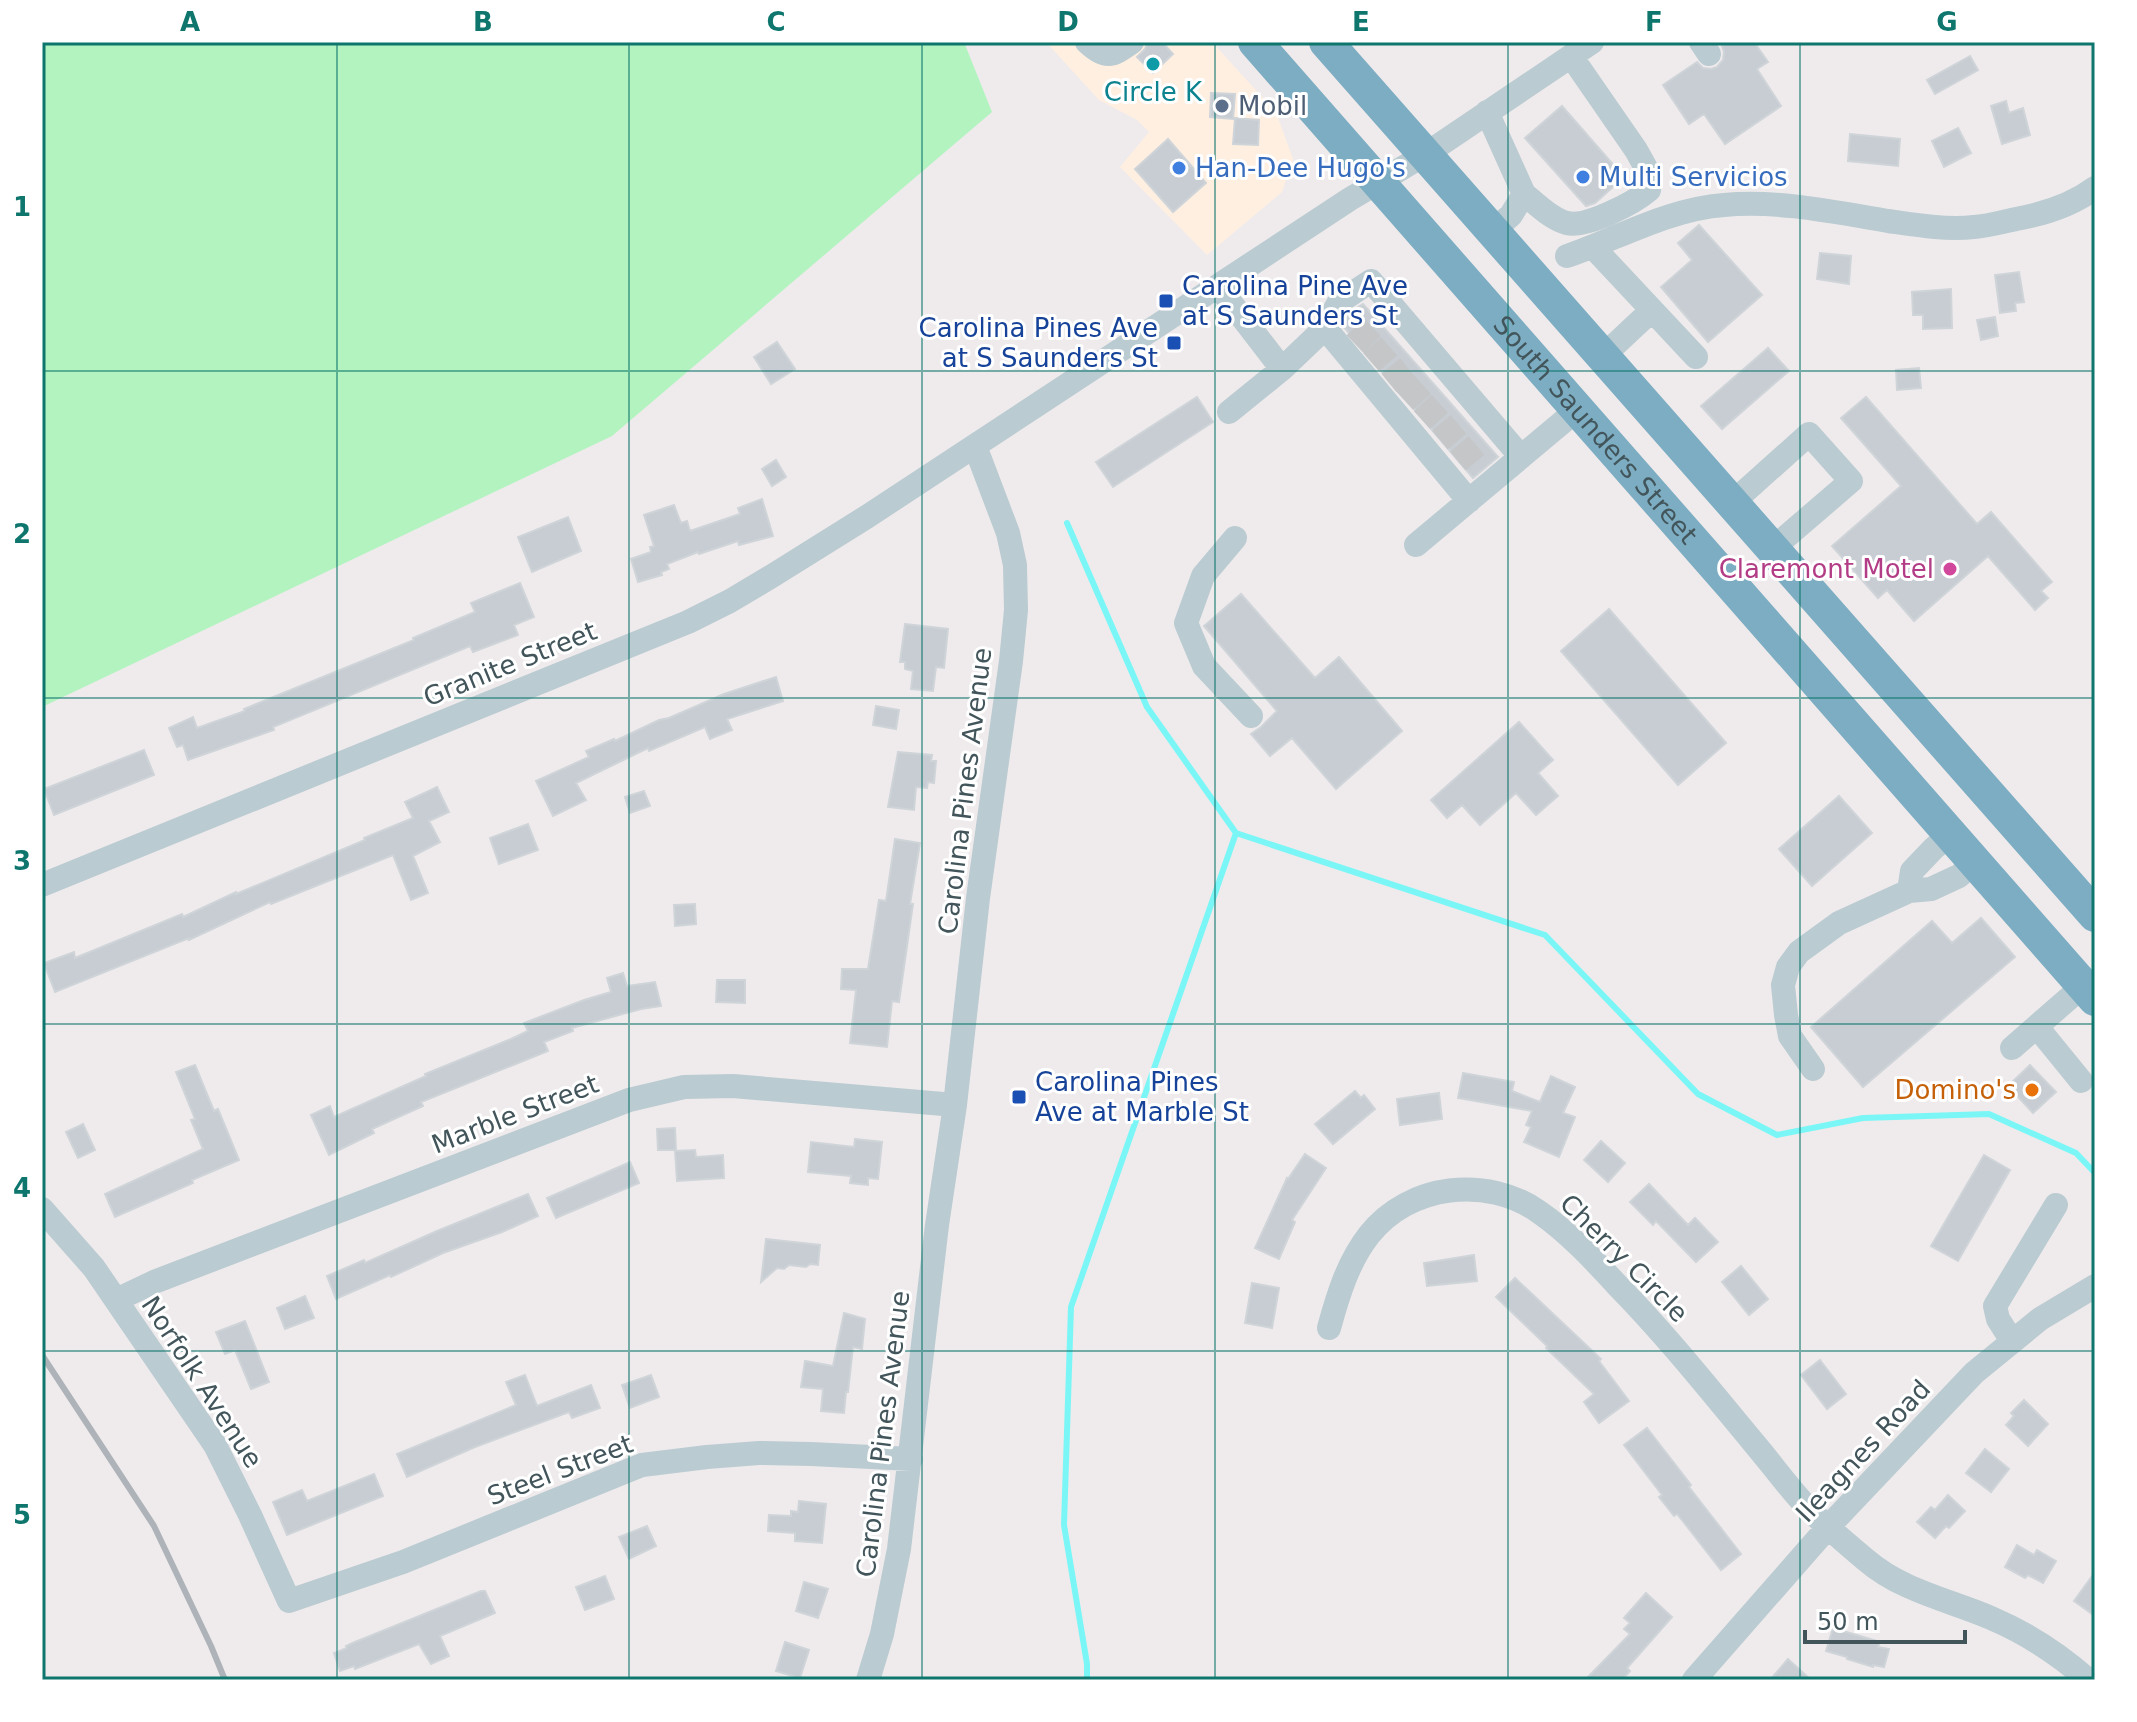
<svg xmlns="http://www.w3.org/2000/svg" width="2137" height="1722" font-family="'DejaVu Sans',sans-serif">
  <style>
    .commercial { fill: #feefe1 }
    .green { fill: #b3f3bf }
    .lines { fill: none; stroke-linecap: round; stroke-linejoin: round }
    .stream { stroke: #7bf6f6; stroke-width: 6 }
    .building { fill: #c7cdd2; stroke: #cfd4d9; stroke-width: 2 }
    .minor-tunnel { stroke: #c4c6c8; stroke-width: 24; stroke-dasharray: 24 12; stroke-linecap: butt }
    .minor { stroke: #bacbd1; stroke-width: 24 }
    .highway { stroke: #7dadc2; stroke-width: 34 }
    .rail { stroke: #adb3b8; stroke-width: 6 }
    .grid { fill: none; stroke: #0f766e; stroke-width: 2; stroke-opacity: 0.55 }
    .culture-dot { fill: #0f9aa8; stroke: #fff; stroke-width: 3 }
    .service-dot { fill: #5c6f8a; stroke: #fff; stroke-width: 3 }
    .shop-dot { fill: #3f7fe0; stroke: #fff; stroke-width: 3 }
    .transit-dot { fill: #1a4fb4; stroke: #fff; stroke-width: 3 }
    .hotel-dot { fill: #d1479c; stroke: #fff; stroke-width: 3 }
    .food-dot { fill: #e8710a; stroke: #fff; stroke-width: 3 }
    .labels { text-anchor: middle; stroke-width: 6; stroke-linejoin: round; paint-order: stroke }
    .culture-label { font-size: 26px; fill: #0d838f; stroke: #fff }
    .service-label { font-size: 26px; fill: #4e5e75; stroke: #fff; text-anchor: start }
    .shop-label { font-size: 26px; fill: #366cbe; stroke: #fff; text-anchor: start }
    .transit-label { font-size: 26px; fill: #164399; stroke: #fff; text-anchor: start }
    .street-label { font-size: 26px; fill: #42555b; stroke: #fff }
    .hotel-label { font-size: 26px; fill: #b23c85; stroke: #fff; text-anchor: end }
    .food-label { font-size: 26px; fill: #c56008; stroke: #fff; text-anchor: end }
    .neatline { fill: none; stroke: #0f766e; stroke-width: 3 }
    .grid-label { font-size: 26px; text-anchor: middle; font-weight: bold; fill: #0f766e }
  </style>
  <rect width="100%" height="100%" fill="#efebec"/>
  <path class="commercial" d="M1046 42H1212L1276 112 1293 159 1282 192 1207 255 1120 167 1149 132 1137 120 1099 100Z"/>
  <path class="green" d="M42 42H964L992 112 612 436 42 707Z"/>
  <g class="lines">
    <path class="stream" d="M1067 523 1147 707 1236 833 1545 935 1698 1094 1777 1135 1863 1118 1989 1114 2076 1153 2095 1173
      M1087 1680V1664L1064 1525 1071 1307 1236 833"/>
  </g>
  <path class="building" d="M1148 42H1162L1173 54 1153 73 1137 57 1145 49Z
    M1727 42H1754L1768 62 1757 69 1781 106 1725 144 1704 114 1689 124 1663 85 1697 62 1703 68 1711 69 1717 67 1723 60 1724 52 1722 46Z
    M1970 56 1978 70 1935 94 1927 80Z
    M1211 93 1235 94 1233 119 1210 117Z
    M2006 101 2009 113 2023 108 2030 135 2002 144 1991 106Z
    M1562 106 1624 177 1595 203 1586 206 1525 138Z
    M1235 118 1259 120 1258 145 1233 144Z
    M1958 128 1971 153 1944 167 1932 141Z
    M1850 134 1900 139 1898 166 1848 161Z
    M1168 139 1206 183 1173 212 1135 169Z
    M1699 225 1762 295 1708 342 1661 287 1692 260 1678 243Z
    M1820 253 1851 256 1849 284 1817 279Z
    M2019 272 2024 302 2015 303 2016 311 2000 313 1995 275Z
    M1951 289 1952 328 1923 329V315H1913L1912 292Z
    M1363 304 1498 457 1473 478 1343 326 1350 312Z
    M1995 317 1998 336 1981 340 1977 320Z
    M777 342 795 369 771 384 754 357Z
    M1768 348 1789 371 1722 429 1701 406Z
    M1919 368 1921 388 1897 390 1896 370Z
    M1197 397 1213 422 1113 487 1096 462Z
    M1866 397 1977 524 1991 512 2052 582 2041 591 2048 598 2035 610 1988 556 1914 621 1887 590 1878 598 1832 546 1901 486 1841 418Z
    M776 460 786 477 772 486 762 469Z
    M762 499 773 536 739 545 738 541 699 554 698 552 667 564 669 569 661 572 662 575 638 582 631 559 651 552 650 547 654 546 644 515 674 505 681 523 687 521 690 531 740 514 738 508Z
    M568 517 581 551 532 572 518 537Z
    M520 583 534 617 514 625 518 635 473 652 470 646 273 727 274 730 188 760 183 745 177 747 169 728 193 717 197 728 245 711 244 709 414 640 413 638 475 612 471 603Z
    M1241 594 1315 678 1339 657 1402 731 1336 789 1292 738 1270 756 1251 734 1261 727 1277 711 1204 626Z
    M1609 609 1726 743 1678 785 1561 651Z
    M905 624 948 629 944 668 936 667 933 691 911 689 913 671 905 669V662H900Z
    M776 677 783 701 727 719 732 730 710 739 705 727 649 751 648 748 576 783 586 800 553 816 536 781 589 757 586 751 614 739 615 741 659 720 669 718 724 694Z
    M876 706 899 710 896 729 873 725Z
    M1519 722 1553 760 1538 773 1558 796 1536 815 1516 793 1480 825 1462 805 1447 818 1431 800Z
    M144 750 154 775 54 815 44 789Z
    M898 752 932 755 931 761H936L934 783 928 782 927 788 916 787 914 810 888 807Z
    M437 787 449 812 429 821 440 842 413 856 428 893 411 900 393 855 271 904 270 902 189 940V938L55 992 44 963 74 952 75 958 182 914 183 917 236 892V894L365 840 364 838 413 818 405 802Z
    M644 791 650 806 630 813 625 797Z
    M1839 796 1872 833 1812 886 1779 849Z
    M528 824 538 850 499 864 490 838Z
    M895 839 920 843 910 904H913L899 1002 892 1001 887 1047 850 1043 856 990 841 989 842 969H868L879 900 886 901Z
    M695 904 696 924 675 926 674 905Z
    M1981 918 2015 957 1863 1087 1811 1027 1932 921 1952 943Z
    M623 973 627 986 655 982 661 1006 641 1009 572 1028 573 1031 544 1042 548 1051 421 1102 423 1106 372 1129 374 1133 329 1155 311 1115 330 1106 334 1117 426 1076 425 1074 511 1039 528 1031 524 1023 584 1000 611 992 607 978Z
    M717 980H745V1003L716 1002Z
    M195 1065 214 1111 218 1109 239 1160 192 1180 193 1183 115 1217 105 1194 203 1149 191 1120 195 1119 176 1072Z
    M2030 1065 2056 1092 2033 1113 2008 1086Z
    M1463 1073 1514 1082 1512 1091 1540 1102 1551 1076 1575 1087 1563 1113 1575 1117 1559 1157 1524 1142 1531 1127 1526 1125 1532 1111 1458 1098Z
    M1355 1091 1361 1098 1364 1095 1375 1109 1333 1144 1315 1124Z
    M1439 1093 1442 1119 1400 1125 1397 1099Z
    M83 1124 95 1150 78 1158 66 1132Z
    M675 1128 676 1150H658L657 1129Z
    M855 1139 882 1142 878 1179 868 1178V1185L850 1183 851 1176 808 1172 811 1142 854 1147Z
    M1601 1141 1625 1163 1608 1182 1584 1160Z
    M695 1150 696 1157 723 1155 724 1178 677 1181 675 1151Z
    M1305 1154 1326 1168 1292 1220 1295 1222 1279 1259 1255 1248 1287 1178 1288 1179Z
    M1984 1155 2010 1170 1958 1261 1931 1246Z
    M630 1162 639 1183 556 1218 547 1198Z
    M1649 1184 1688 1225 1695 1218 1718 1242 1696 1262 1656 1221 1653 1225 1630 1202Z
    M528 1194 538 1216 502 1232 443 1253 391 1277 390 1275 336 1299 327 1276 364 1260 365 1263 437 1231Z
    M766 1239 820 1245 818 1265 810 1264 806 1267 789 1265 784 1269 777 1268 761 1282Z
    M1474 1255 1477 1281 1427 1286 1424 1263Z
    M1741 1266 1768 1299 1749 1315 1722 1282Z
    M1515 1278 1601 1359 1599 1361 1629 1401 1599 1423 1584 1402 1594 1394 1546 1348 1547 1346 1496 1297Z
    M1252 1283 1279 1288 1272 1328 1245 1323Z
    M305 1296 314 1318 285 1329 277 1308Z
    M844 1313 865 1319 862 1349 853 1347 848 1392H846L844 1413 821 1411 823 1389 801 1387 805 1361 833 1366Z
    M245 1321 269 1382 251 1389 235 1350 225 1354 216 1332Z
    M1820 1360 1846 1394 1827 1409 1801 1375Z
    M525 1375 537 1406 591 1385 600 1408 572 1418 569 1412 475 1447 407 1477 397 1454 516 1405 506 1382Z
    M651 1375 659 1397 630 1408 622 1385Z
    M2024 1400 2048 1424 2028 1446 2006 1425 2014 1416 2011 1413Z
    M1647 1428 1691 1485 1689 1487 1741 1554 1721 1570 1685 1524 1677 1514 1674 1516 1659 1497 1662 1495 1624 1445Z
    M1985 1449 2009 1469 1991 1492 1966 1473Z
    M374 1474 383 1496 287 1535 273 1502 302 1490 307 1501Z
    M1948 1495 1965 1511 1949 1528 1946 1526 1935 1538 1917 1522 1931 1507 1935 1510Z
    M799 1501 826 1504 822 1543 795 1541V1533L768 1531 769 1515 791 1516V1511L798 1512Z
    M647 1526 656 1546 629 1559 619 1537Z
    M2017 1545 2034 1555 2037 1550 2056 1561 2043 1583 2028 1575 2025 1578 2005 1567Z
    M2095 1572V1616L2074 1601Z
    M605 1576 614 1599 585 1610 576 1587Z
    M804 1582 828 1589 818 1618 796 1611Z
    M481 1591H485L495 1613 440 1636 449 1656 431 1664 419 1644 355 1669 354 1666 340 1671 334 1653 347 1648 346 1646 355 1642Z
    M1646 1593 1672 1617 1627 1668 1630 1671 1622 1680H1585L1630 1634 1624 1629 1630 1623 1624 1618Z
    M1833 1628 1880 1642 1878 1647 1889 1649 1884 1667 1873 1665V1667L1847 1659V1657L1826 1651Z
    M785 1642 809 1650 800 1678 776 1671Z
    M1788 1659 1811 1680H1770Z"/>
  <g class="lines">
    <path class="minor-tunnel" d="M1355 344 1379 321
      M1371 362 1396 340
      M1389 383 1415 362
      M1405 401 1429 379
      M1422 420 1446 398
      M1440 440 1465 419
      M1458 461 1483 440"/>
    <path class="minor" d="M1087 42C1107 60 1112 56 1132 42
      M1701 42 1709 54
      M1487 112 1524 194 1511 215 1493 231
      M1524 194C1537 204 1551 219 1567 223 1586 228 1634 203 1649 190L1650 181 1646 168 1636 150 1571 56
      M1593 247 1696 357
      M1567 256C1619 238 1669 209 1724 205 1779 200 1834 212 1888 221 1916 225 1945 230 1974 227 1988 226 2002 222 2016 219 2044 214 2072 205 2095 188
      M1218 286 1282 369 1325 328 1469 501
      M1325 328 1339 302 1371 281 1521 457
      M1603 356 1652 310
      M1229 412 1282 369
      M1732 503 1809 434 1851 481 1772 549
      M1235 538 1203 576 1186 623 1204 666 1251 716
      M1416 545 1577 410
      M42 885 688 622 730 601 772 576 868 516 1350 199 1426 154 1592 42
      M1909 891 1912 871 1934 848 1950 835
      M2037 1027 2081 1081
      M2012 1048 2083 986
      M1813 1069 1790 1036 1786 1015 1783 985 1788 967 1799 952 1839 923 1909 891 1931 889 1959 876 1975 862
      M42 1209 94 1268 215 1445 250 1515 289 1601 403 1562 642 1465 707 1457 759 1453 811 1454 911 1459
      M116 1300 154 1282 629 1100 684 1087 733 1086 955 1105
      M1329 1328C1338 1295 1348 1262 1369 1235 1409 1184 1487 1175 1539 1212 1568 1232 1594 1260 1618 1286 1666 1335 1709 1389 1753 1442 1771 1463 1788 1487 1807 1507 1825 1526 1846 1543 1866 1560 1902 1591 1949 1600 1991 1618 2026 1633 2060 1655 2088 1680
      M2012 1341 1998 1319 1995 1306 2056 1205
      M868 1680 882 1634 899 1549 937 1225 955 1105 978 898 1011 661 1016 610 1015 565 1008 533 975 446
      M1694 1680 1829 1526 1974 1373 2040 1319 2095 1286"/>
    <g class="highway">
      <path id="s1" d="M1255 42 2095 999"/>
      <path d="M1326 42 2095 915"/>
    </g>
    <path class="rail" d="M42 1355 154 1526 211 1646 225 1680"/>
  </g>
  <path class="grid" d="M337 42V1680M629 42V1680M922 42V1680M1215 42V1680M1508 42V1680M1800 42V1680M42 371H2095M42 698H2095M42 1024H2095M42 1351H2095"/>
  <circle class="culture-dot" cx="1153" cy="64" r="8"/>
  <circle class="service-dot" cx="1222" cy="106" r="8"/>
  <g class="shop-dot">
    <circle cx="1179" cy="168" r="8"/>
    <circle cx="1583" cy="177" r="8"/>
  </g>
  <g class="transit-dot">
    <rect x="1158" y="293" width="16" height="16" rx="4"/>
    <rect x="1166" y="335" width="16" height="16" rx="4"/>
    <rect x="1011" y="1089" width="16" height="16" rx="4"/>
  </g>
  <circle class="hotel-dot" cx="1950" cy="569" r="8"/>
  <circle class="food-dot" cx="2032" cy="1090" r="8"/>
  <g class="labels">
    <g class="culture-label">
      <text x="1153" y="101">Circle K</text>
    </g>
    <g class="service-label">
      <text x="1238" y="115">Mobil</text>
    </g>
    <g class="shop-label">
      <text x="1195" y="177">Han-Dee Hugo's</text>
      <text x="1599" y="186">Multi Servicios</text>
    </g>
    <g class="transit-label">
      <text x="1182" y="295">Carolina Pine Ave<tspan x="1182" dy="30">at S Saunders St</tspan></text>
      <text x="1158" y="337" text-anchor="end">Carolina Pines Ave<tspan x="1158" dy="30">at S Saunders St</tspan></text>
      <text x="1035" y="1091">Carolina Pines<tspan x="1035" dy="30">Ave at Marble St</tspan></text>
    </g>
    <g class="street-label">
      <text dy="9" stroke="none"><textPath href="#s1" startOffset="516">South Saunders Street</textPath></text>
      <text transform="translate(510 664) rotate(-22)" y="9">Granite Street</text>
      <text transform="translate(965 791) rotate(-83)" y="9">Carolina Pines Avenue</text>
      <text transform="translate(515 1114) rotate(-21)" y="9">Marble Street</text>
      <text transform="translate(1624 1258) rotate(45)" y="9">Cherry Circle</text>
      <text transform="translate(202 1382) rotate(57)" y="9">Norfolk Avenue</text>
      <text transform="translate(883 1434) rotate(-83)" y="9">Carolina Pines Avenue</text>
      <text transform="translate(1863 1451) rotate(-47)" y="9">Ileagnes Road</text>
      <text transform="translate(560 1470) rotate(-21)" y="9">Steel Street</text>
    </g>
    <g class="hotel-label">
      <text x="1934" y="578">Claremont Motel</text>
    </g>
    <g class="food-label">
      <text x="2016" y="1099">Domino's</text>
    </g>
  </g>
  <rect width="2137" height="1722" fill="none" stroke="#ffffff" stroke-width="88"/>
  <path d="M1805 1630v12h160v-12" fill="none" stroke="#42555b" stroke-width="4"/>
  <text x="1817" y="1630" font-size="24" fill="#42555b" stroke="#ffffff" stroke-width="6" paint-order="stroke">50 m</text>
  <rect x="44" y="44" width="2049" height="1634" class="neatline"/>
  <g class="grid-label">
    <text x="190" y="31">A</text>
    <text x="483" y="31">B</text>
    <text x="776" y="31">C</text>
    <text x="1068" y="31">D</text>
    <text x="1361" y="31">E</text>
    <text x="1654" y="31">F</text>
    <text x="1947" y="31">G</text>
    <text x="22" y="216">1</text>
    <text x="22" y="543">2</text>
    <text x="22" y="870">3</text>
    <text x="22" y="1197">4</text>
    <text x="22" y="1524">5</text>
  </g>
</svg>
